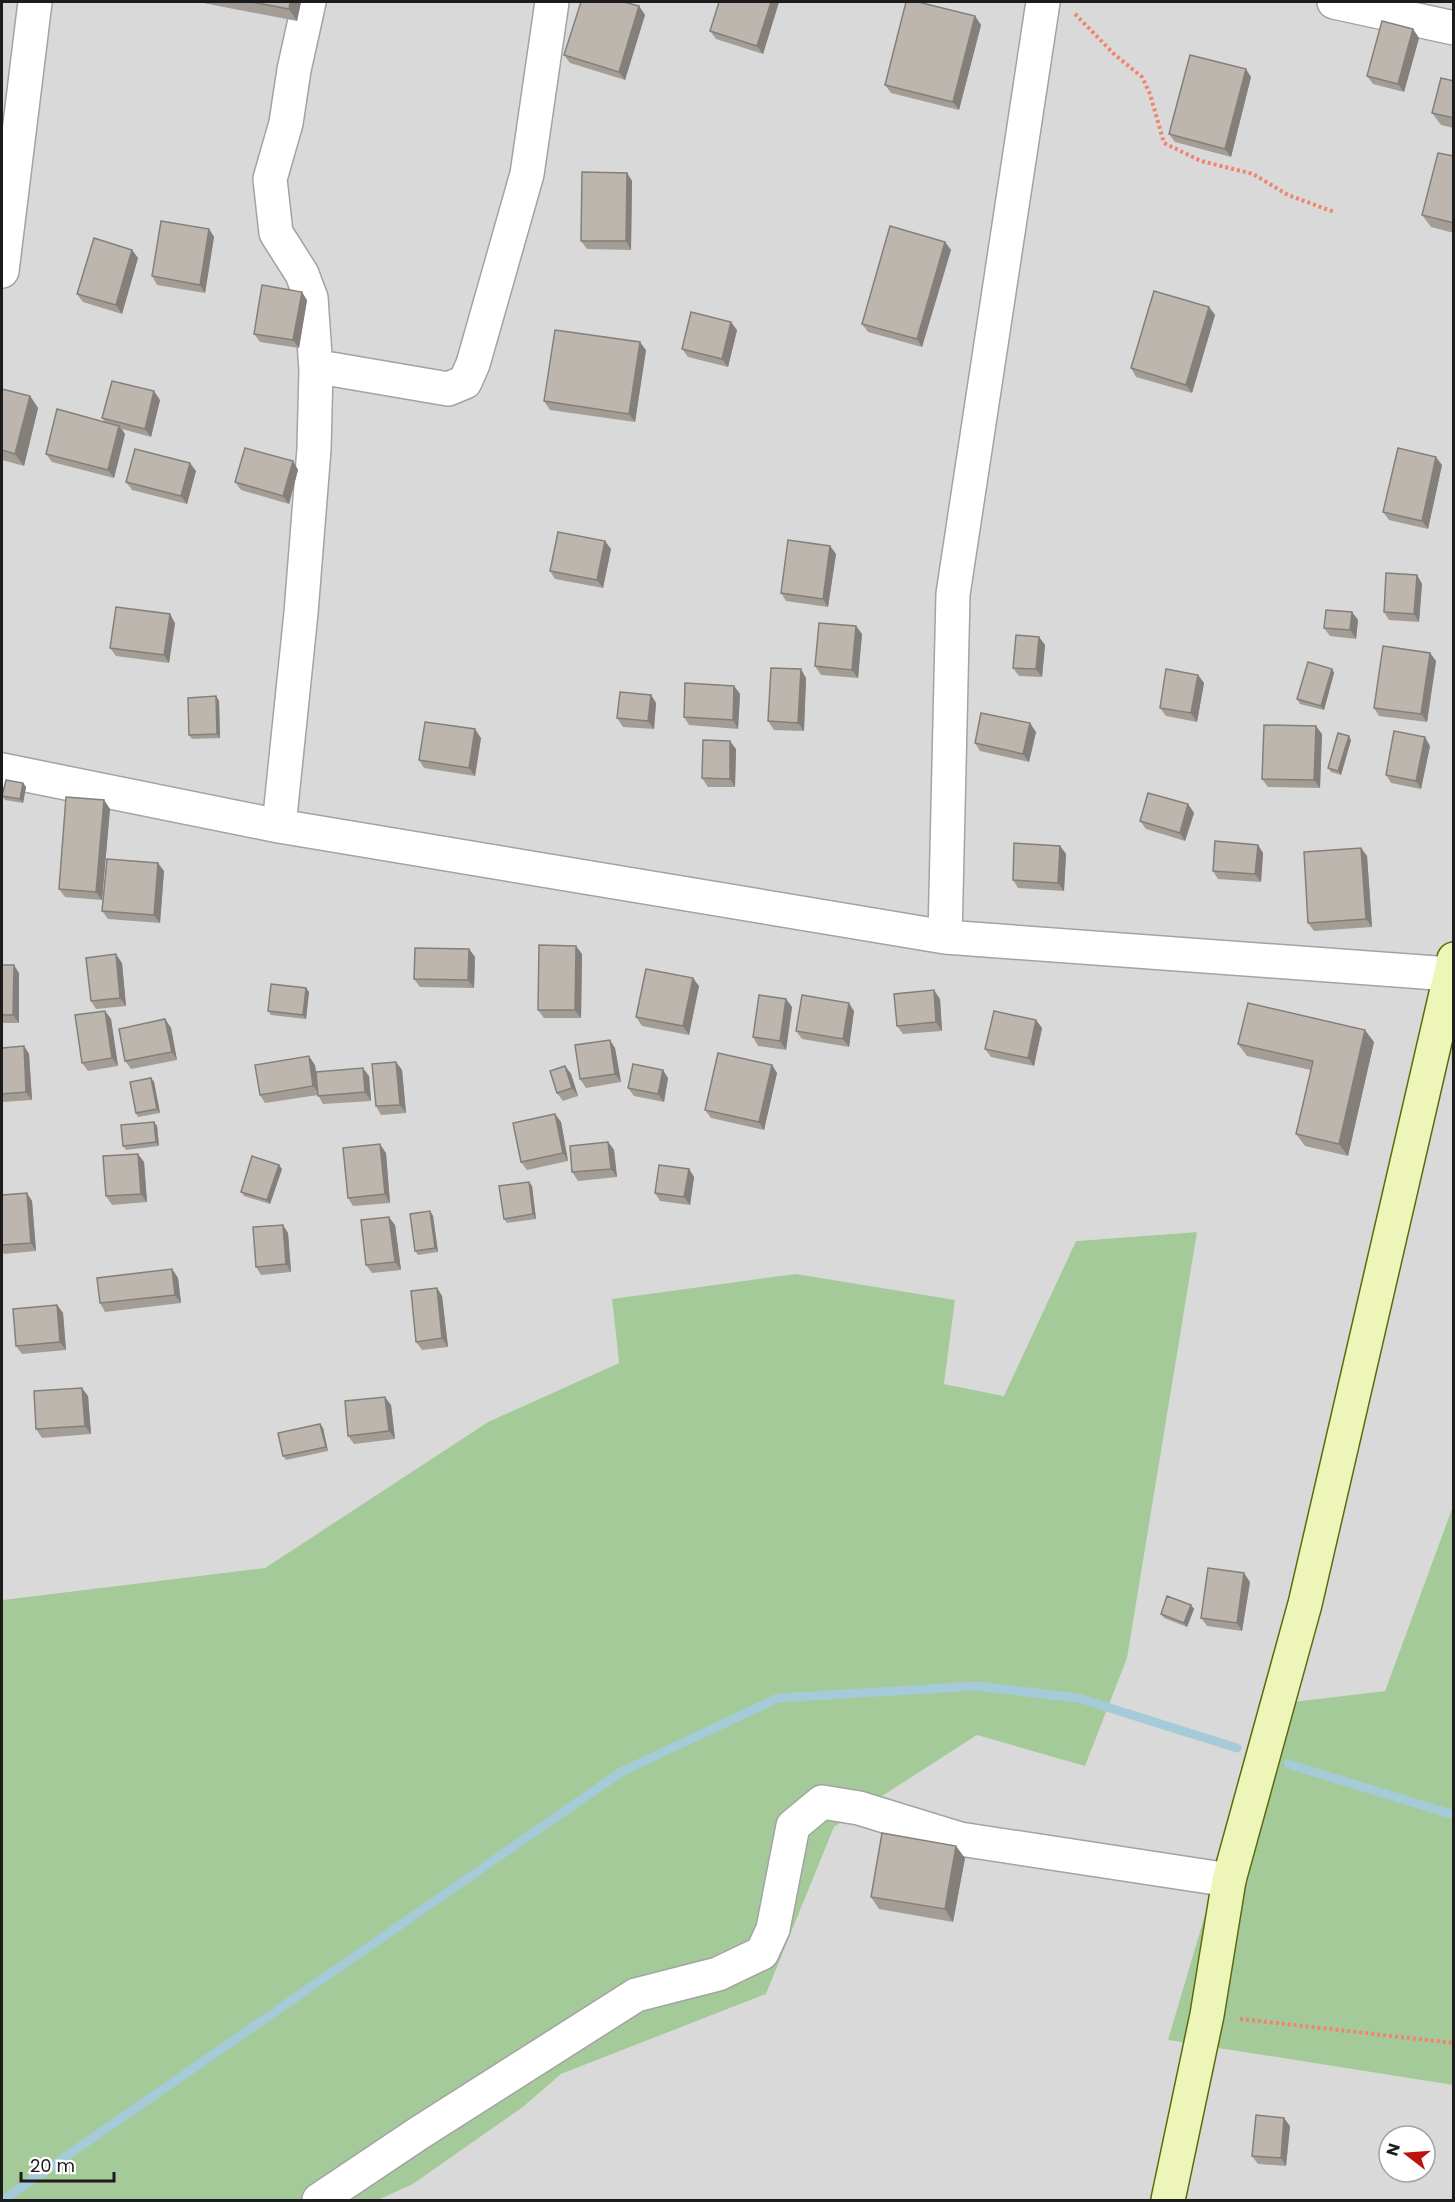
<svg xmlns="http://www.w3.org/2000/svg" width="1455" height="2202" font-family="Poppins,sans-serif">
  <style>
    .residential { fill: #dad9d9; fill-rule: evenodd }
    .forest { fill: #a4ca99 }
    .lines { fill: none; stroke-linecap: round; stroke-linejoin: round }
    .stream { stroke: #a5cad8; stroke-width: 9 }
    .street-casing { stroke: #a3a3a3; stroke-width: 36 }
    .secondary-casing { stroke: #5b6b0b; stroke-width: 36 }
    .path { stroke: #f1846f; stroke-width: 4; stroke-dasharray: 3 3; stroke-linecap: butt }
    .street { stroke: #fff; stroke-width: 33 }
    .secondary { stroke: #eef5b8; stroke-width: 33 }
    .wall { fill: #a39d96 }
    .shaded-wall { fill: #847f7a }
    .building { fill: #bdb6af; stroke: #847f7a; stroke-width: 1.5 }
  </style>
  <rect width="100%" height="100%" fill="#edeae2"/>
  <path class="residential" d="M2 2H1453V1506L1385 1691 1267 1706 1169 2040 1453 2085V2200H378L413 2184 523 2107 561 2074 766 1994 834 1827 977 1735 1085 1765 1197 1232 1076 1241 1005 1396 944 1384 955 1300 612 1299 619 1363 488 1422 265 1568 2 1600ZM1389 2136H1425V2172H1389Z"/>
  <path class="forest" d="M1197 1232 1127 1658 1085 1766 977 1735 834 1827 766 1994 561 2074 523 2107 413 2184 378 2200H2V1600L265 1568 488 1422 619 1363 612 1299 796 1274 955 1300 944 1384 1004 1396 1076 1241Z
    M1453 1506V2085L1168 2040 1267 1705 1385 1691Z"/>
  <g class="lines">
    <path class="stream" d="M1288 1764 1454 1815
      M3 2200 621 1772 778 1698 977 1686 1078 1698 1237 1748"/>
    <defs>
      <path id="street" d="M1334 2 1454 28
        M2 271 35 2
        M316 370 331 369 448 389 465 382 473 364 527 174 552 2
        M2 770 279 826 945 937 1450 974
        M279 826 301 613 314 449 316 370 311 298 302 274 276 233 270 179 286 123 294 70 309 2
        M945 937 953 594 1043 2
        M319 2200 419 2133 636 1995 718 1974 762 1953 773 1929 793 1826 822 1802 859 1808 960 1839 1229 1880"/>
      <path id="secondary" d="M1168 2200 1207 2015 1229 1880 1305 1604 1454 959"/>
    </defs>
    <use href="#street" class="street-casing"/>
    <use href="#secondary" class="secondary-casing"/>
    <path class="path" d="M1075 14 1114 54 1142 77 1150 94 1164 143 1201 161 1253 174 1288 195 1334 212
      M1240 2019 1454 2043"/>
    <use href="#street" class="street"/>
    <use href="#secondary" class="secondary"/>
  </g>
  <path class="wall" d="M198 2H301L297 21Z
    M779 2 763 54 716 39 710 31Z
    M639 6 645 15 625 80 570 63 564 55Z
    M975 16 981 25 959 110 891 93 885 85Z
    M1413 29 1419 38 1404 92 1373 84 1367 76Z
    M1251 77 1231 157 1175 142 1169 134Z
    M1454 81V128L1441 125 1432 113Z
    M1454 156V233L1431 227 1422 215Z
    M627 173 632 181 631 250 587 249 581 241Z
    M209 229 214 237 205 293 157 285 152 276Z
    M945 242 951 250 922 347 868 332 862 324Z
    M132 250 138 258 122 314 83 302 77 294Z
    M307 300 299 348 260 342 254 334Z
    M1209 307 1215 315 1192 393 1136 377 1131 368Z
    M737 330 728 367 688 357 682 349Z
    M646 350 635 422 550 410 544 401Z
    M2 389 30 396 38 408 24 466 2 460Z
    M160 400 151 437 122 429 125 434 114 478 52 462 46 454 105 422 102 418Z
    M293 461 298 470 289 504 241 490 235 482Z
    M1442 465 1428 529 1389 520 1383 512Z
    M196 471 187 504 132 490 126 482Z
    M830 546 836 554 828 607 786 601 781 593Z
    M611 549 603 588 555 579 550 571Z
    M1417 575 1422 584 1419 622 1389 620 1384 612Z
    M1352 612 1358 620 1356 639 1330 636 1324 628Z
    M175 623 169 663 116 656 110 648Z
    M856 626 862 634 858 678 821 675 815 666Z
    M1039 637 1045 645 1042 677 1019 676 1013 668Z
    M1430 653 1436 661 1427 722 1379 716 1374 708Z
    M1332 669 1334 673 1324 710 1300 704 1297 699Z
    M1198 675 1204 683 1197 722 1166 716 1160 708Z
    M806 678 804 731 774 730 768 721Z
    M734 686 740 694 738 729 689 725 684 717Z
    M651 695 656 703 654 729 623 727 617 718Z
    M216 696 219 701 220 738 192 739 189 735Z
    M1036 732 1029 762 980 751 975 743Z
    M1322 734 1320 788 1268 787 1262 779Z
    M481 738 475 776 424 768 419 760Z
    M1351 740 1341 775 1331 772 1328 768Z
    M1430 746 1421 789 1391 783 1386 775Z
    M736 749 735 787H708L702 778Z
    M23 783 26 787 23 803 5 800 2 796Z
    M104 800 110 809 102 900 65 897 59 889Z
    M1188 804 1194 813 1185 841 1146 829 1140 821Z
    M1258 845 1263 853 1261 882 1218 879 1213 871Z
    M1060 846 1066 854 1064 891 1018 888 1013 880Z
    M1361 848 1367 856 1372 927 1314 931 1308 923Z
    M164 871 160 923 108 919 102 911Z
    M469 949 475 957 474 988 420 987 414 979Z
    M582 954 581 1018H544L538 1010Z
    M122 963 126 1006 96 1009 91 1001Z
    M2 965 19 973V1023H2Z
    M699 986 689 1035 642 1026 636 1017Z
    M306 988 309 992 306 1019 271 1015 268 1011Z
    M786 999 792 1007 786 1050 758 1046 753 1037Z
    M940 999 942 1031 903 1034 897 1026Z
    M105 1011 111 1019 118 1066 88 1071 82 1063Z
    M854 1011 849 1047 802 1039 796 1031Z
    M165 1019 171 1028 177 1060 131 1069 125 1061Z
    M1036 1020 1042 1028 1034 1066 991 1057 985 1049Z
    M1374 1042 1348 1156 1305 1146 1296 1134 1311 1070 1247 1056 1238 1044Z
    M24 1046 29 1054 32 1100 2 1102V1048Z
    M615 1048 621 1082 586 1088 580 1079Z
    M396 1062 402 1070 406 1113 381 1115 376 1106Z
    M315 1065 316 1075 369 1076 371 1101 323 1104 318 1095 265 1103 260 1095Z
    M772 1065 777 1073 764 1130 711 1118 705 1110Z
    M565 1066 571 1074 578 1096 563 1101 557 1093Z
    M151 1078 154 1082 160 1113 138 1117 136 1113Z
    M668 1078 664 1102 634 1096 628 1088Z
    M555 1114 561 1122 568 1161 527 1170 521 1162Z
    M154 1122 157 1126 159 1146 126 1150 123 1146Z
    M608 1142 614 1150 617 1177 578 1181 572 1172Z
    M386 1153 390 1203 353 1206 348 1198Z
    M144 1162 147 1202 112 1205 106 1196Z
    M282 1169 270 1204 244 1196 241 1192Z
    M689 1169 694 1177 690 1205 660 1201 655 1193Z
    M529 1182 532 1186 536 1219 507 1223 504 1219Z
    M2 1195 32 1201 36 1251 4 1254 2 1250Z
    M430 1211 433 1216 438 1252 418 1255 415 1251Z
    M395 1225 401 1270 372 1273 366 1265Z
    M288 1233 291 1272 261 1275 256 1267Z
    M172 1269 178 1278 181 1303 105 1312 100 1303Z
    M437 1288 442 1296 448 1347 422 1350 416 1342Z
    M57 1305 63 1313 66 1350 22 1354 16 1346Z
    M88 1396 91 1434 42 1438 36 1429Z
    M391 1405 395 1439 354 1444 348 1436Z
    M320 1424 323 1428 328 1451 286 1460 283 1456Z
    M1250 1582 1242 1631 1207 1626 1201 1618Z
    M1191 1605 1194 1609 1187 1627 1164 1618 1161 1614Z
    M965 1858 953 1922 879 1909 871 1897Z
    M1290 2126 1286 2166 1258 2164 1252 2156Z"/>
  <path class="shaded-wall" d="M290 2H301L297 21 289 9Z
    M771 2H779L763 54 757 46Z
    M639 6 645 15 625 80 619 72Z
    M975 16 981 25 959 110 953 102Z
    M1413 29 1419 38 1404 92 1398 84Z
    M1246 69 1251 77 1231 157 1225 149Z
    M627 173 632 181 631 250 626 241Z
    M209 229 214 237 205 293 200 285Z
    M945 242 951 250 922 347 917 339Z
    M132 250 138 258 122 314 116 305Z
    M302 292 307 300 299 348 293 340Z
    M1209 307 1215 315 1192 393 1186 385Z
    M731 322 737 330 728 367 722 359Z
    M640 342 646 350 635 422 629 414Z
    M154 391 160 400 151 437 145 429Z
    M30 396 38 408 24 466 15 454Z
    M119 426 125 434 114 478 108 470Z
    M1436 457 1442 465 1428 529 1422 521Z
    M293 461 298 470 289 504 283 496Z
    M190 463 196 471 187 504 181 496Z
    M605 541 611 549 603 588 597 580Z
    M830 546 836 554 828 607 823 599Z
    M1417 575 1422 584 1419 622 1414 614Z
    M1352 612 1358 620 1356 639 1350 630Z
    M170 614 175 623 169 663 164 655Z
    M856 626 862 634 858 678 852 670Z
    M1039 637 1045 645 1042 677 1036 669Z
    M1430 653 1436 661 1427 722 1421 714Z
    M801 669 806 678 804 731 798 723Z
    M1332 669 1334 673 1324 710 1321 706Z
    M1198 675 1204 683 1197 722 1191 713Z
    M734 686 740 694 738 729 733 720Z
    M651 695 656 703 654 729 648 721Z
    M216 696 219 701 220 738 217 734Z
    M1030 723 1036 732 1029 762 1023 754Z
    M1316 726 1322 734 1320 788 1314 780Z
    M475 729 481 738 475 776 469 768Z
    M1349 736 1351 740 1341 775 1338 771Z
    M1425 737 1430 746 1421 789 1416 781Z
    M730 741 736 749 735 787 730 779Z
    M23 783 26 787 23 803 20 799Z
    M104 800 110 809 102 900 96 892Z
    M1188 804 1194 813 1185 841 1180 833Z
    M1258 845 1263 853 1261 882 1255 874Z
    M1060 846 1066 854 1064 891 1058 883Z
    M1361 848 1367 856 1372 927 1366 919Z
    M158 863 164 871 160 923 154 915Z
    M576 946 582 954 581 1018 575 1010Z
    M469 949 475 957 474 988 468 980Z
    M116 954 122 963 126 1006 120 998Z
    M14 965 19 973V1023L13 1015Z
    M693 978 699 986 689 1035 683 1026Z
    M306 988 309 992 306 1019 303 1015Z
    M934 990 940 999 942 1031 936 1022Z
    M786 999 792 1007 786 1050 780 1041Z
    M849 1003 854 1011 849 1047 843 1039Z
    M105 1011 111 1019 118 1066 112 1058Z
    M165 1019 171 1028 177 1060 172 1052Z
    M1036 1020 1042 1028 1034 1066 1028 1058Z
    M1365 1030 1374 1042 1348 1156 1339 1144Z
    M610 1040 615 1048 621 1082 615 1074Z
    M24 1046 29 1054 32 1100 26 1092Z
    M309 1056 315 1065 319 1094 313 1086Z
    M396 1062 402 1070 406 1113 400 1105Z
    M772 1065 777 1073 764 1130 759 1122Z
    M565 1066 571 1074 578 1096 572 1088Z
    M363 1068 369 1076 371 1101 365 1092Z
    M663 1070 668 1078 664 1102 658 1094Z
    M151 1078 154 1082 160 1113 157 1109Z
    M555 1114 561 1122 568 1161 563 1153Z
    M154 1122 157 1126 159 1146 156 1142Z
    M608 1142 614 1150 617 1177 611 1169Z
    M380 1144 386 1153 390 1203 385 1194Z
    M138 1154 144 1162 147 1202 141 1194Z
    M279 1165 282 1169 270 1204 267 1200Z
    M689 1169 694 1177 690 1205 684 1197Z
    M529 1182 532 1186 536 1219 533 1214Z
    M27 1193 32 1201 36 1251 31 1243Z
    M430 1211 433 1216 438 1252 435 1248Z
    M389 1217 395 1225 401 1270 395 1262Z
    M283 1225 288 1233 291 1272 286 1264Z
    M172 1269 178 1278 181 1303 175 1295Z
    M437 1288 442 1296 448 1347 442 1338Z
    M57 1305 63 1313 66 1350 60 1342Z
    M82 1388 88 1396 91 1434 85 1426Z
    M385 1397 391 1405 395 1439 389 1431Z
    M320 1424 323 1428 328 1451 326 1447Z
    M1244 1573 1250 1582 1242 1631 1237 1623Z
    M1191 1605 1194 1609 1187 1627 1184 1623Z
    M956 1846 965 1858 953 1922 945 1909Z
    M1284 2118 1290 2126 1286 2166 1281 2158Z"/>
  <path class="building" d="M252 2H290L289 9Z
    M581 2H624L639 6 619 72 564 55Z
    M719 2H771L757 46 710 31Z
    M906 2H918L975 16 953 102 885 85Z
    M1382 21 1413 29 1398 84 1367 76Z
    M1190 55 1246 69 1225 149 1169 134Z
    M1441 78 1454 81V118L1432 113Z
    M1438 153 1454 156V223L1422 215Z
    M582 172 627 173 626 241H581Z
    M161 221 209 229 200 285 152 276Z
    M890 226 945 242 917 339 862 324Z
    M94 238 132 250 116 305 77 294Z
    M262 285 302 292 293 340 254 334Z
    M1154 291 1209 307 1186 385 1131 368Z
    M691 312 731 322 722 359 682 349Z
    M555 330 640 342 629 414 544 401Z
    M112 381 154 391 145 429 102 418Z
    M2 389 30 396 15 454 2 450Z
    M57 409 119 426 108 470 46 454Z
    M245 448 293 461 283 496 235 482Z
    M1398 448 1436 457 1422 521 1383 512Z
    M135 449 190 463 181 496 126 482Z
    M558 532 605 541 597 580 550 571Z
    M788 540 830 546 823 599 781 593Z
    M1386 573 1417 575 1414 614 1384 612Z
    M116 607 170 614 164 655 110 648Z
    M1326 610 1352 612 1350 630 1324 628Z
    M819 623 856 626 852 670 815 666Z
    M1016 635 1039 637 1036 669 1013 668Z
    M1383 646 1430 653 1421 714 1374 708Z
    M1308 662 1332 669 1321 706 1297 699Z
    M771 668 801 669 798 723 768 721Z
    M1166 669 1198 675 1191 713 1160 708Z
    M685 683 734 686 733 720 684 717Z
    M620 692 651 695 648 721 617 718Z
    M216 696 217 734 189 735 188 698Z
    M981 713 1030 723 1023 754 975 743Z
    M425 722 475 729 469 768 419 760Z
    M1264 725 1316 726 1314 780 1262 779Z
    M1394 731 1425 737 1416 781 1386 775Z
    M1338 733 1349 736 1338 771 1328 768Z
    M703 740 730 741V779L702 778Z
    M6 780 23 783 20 799 2 796Z
    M1148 793 1188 804 1180 833 1140 821Z
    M66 797 104 800 96 892 59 889Z
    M1215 841 1258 845 1255 874 1213 871Z
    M1014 843 1060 846 1058 883 1013 880Z
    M1361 848 1366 919 1308 923 1304 852Z
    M107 859 158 863 154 915 102 911Z
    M539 945 576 946 575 1010H538Z
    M415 948 469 949 468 980 414 979Z
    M116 954 120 998 91 1001 86 958Z
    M2 965H14L13 1015H2Z
    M646 969 693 978 683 1026 636 1017Z
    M271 984 306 988 303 1015 268 1011Z
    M934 990 936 1022 897 1026 894 994Z
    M759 995 786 999 780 1041 753 1037Z
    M802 995 849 1003 843 1039 796 1031Z
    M1248 1003 1365 1030 1339 1144 1296 1134 1313 1061 1238 1044Z
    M105 1011 112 1058 82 1063 75 1015Z
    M994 1011 1036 1020 1028 1058 985 1049Z
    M165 1019 172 1052 125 1061 119 1029Z
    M610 1040 615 1074 580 1079 575 1045Z
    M24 1046 26 1092 2 1094V1048Z
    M718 1053 772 1065 759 1122 705 1110Z
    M309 1056 313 1086 260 1095 255 1065Z
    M396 1062 400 1105 376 1106 372 1064Z
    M633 1064 663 1070 658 1094 628 1088Z
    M565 1066 572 1088 557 1093 550 1071Z
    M363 1068 365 1092 318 1096 316 1072Z
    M151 1078 157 1109 136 1113 130 1082Z
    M555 1114 563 1153 521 1162 513 1123Z
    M154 1122 156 1142 123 1146 121 1125Z
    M608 1142 611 1169 572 1172 570 1146Z
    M380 1144 385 1194 348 1198 343 1148Z
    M138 1154 141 1194 106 1196 103 1156Z
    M252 1156 279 1165 267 1200 241 1192Z
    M659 1165 689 1169 684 1197 655 1193Z
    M529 1182 533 1214 504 1219 499 1186Z
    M27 1193 31 1243 2 1245V1195Z
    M430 1211 435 1248 415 1251 410 1214Z
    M389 1217 395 1262 366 1265 361 1220Z
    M283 1225 286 1264 256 1267 253 1227Z
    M172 1269 175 1295 100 1303 97 1278Z
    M437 1288 442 1338 416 1342 411 1291Z
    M57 1305 60 1342 16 1346 13 1309Z
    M82 1388 85 1426 36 1429 34 1391Z
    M385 1397 389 1431 348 1436 345 1401Z
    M320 1424 326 1447 283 1456 278 1433Z
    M1208 1568 1244 1573 1237 1623 1201 1618Z
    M1167 1596 1191 1605 1184 1623 1161 1614Z
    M882 1833 956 1846 945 1909 871 1897Z
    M1256 2115 1284 2118 1281 2158 1252 2156Z"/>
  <rect width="1455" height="2202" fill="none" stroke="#1c1c1c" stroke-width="6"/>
  <g transform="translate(1407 2154) rotate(287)"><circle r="28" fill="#ffffff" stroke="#a4a4a4" stroke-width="1.5"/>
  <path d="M0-4.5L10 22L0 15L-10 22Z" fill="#bc160b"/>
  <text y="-9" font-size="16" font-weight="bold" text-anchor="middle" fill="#1c1c1c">N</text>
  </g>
  <path d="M21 2172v9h93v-9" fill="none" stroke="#1c1c1c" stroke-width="3"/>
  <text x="30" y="2172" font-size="18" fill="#1c1c1c" stroke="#ffffff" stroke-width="4.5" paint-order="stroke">20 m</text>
</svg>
